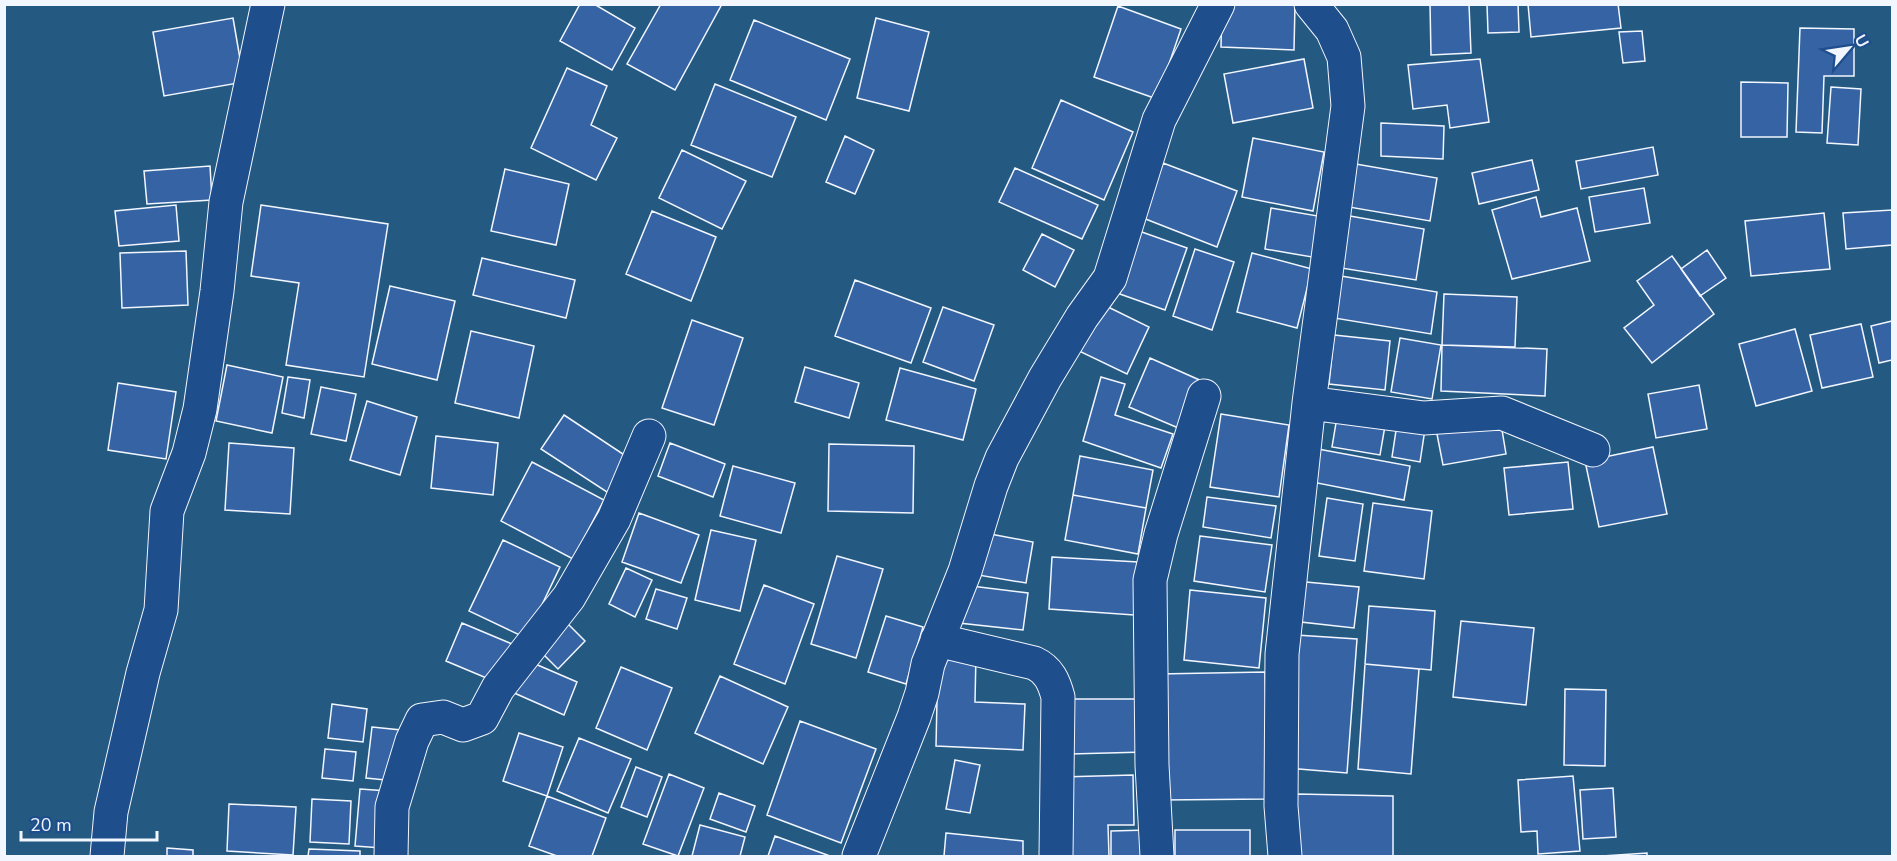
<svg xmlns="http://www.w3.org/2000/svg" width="1897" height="861" font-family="'Nunito Sans',sans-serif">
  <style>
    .green { fill: #245a82; stroke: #a8bbd7; stroke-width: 1.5 }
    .building { fill: #3563a3; stroke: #f2f6ff; stroke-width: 1.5 }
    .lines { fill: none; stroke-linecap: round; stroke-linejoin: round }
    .minor-casing { stroke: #f2f6ff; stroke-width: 35 }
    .minor { stroke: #1f4e8c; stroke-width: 33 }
  </style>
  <rect width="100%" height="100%" fill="#1f4e8c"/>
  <path class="green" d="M5 5H1892V856H5Z"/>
  <path class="building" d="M580 4H594L635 28 612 70 560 41Z
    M661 4H722L675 90 627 64Z
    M1222 4H1295L1294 50 1221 47Z
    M1430 4H1469L1471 53 1431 55Z
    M1487 4H1518L1519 32 1488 33Z
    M1528 4H1618L1621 28 1531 37Z
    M1118 6 1181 29 1157 99 1094 77Z
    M233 18 244 82 164 96 153 32Z
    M876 18 929 32 909 111 857 98Z
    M754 20 850 59 826 120 730 80Z
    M1800 28 1854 29V76H1824L1822 133 1796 132Z
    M1642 31 1645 61 1623 63 1619 32Z
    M1304 59 1313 108 1233 123 1224 74Z
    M1480 59 1489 122 1450 128 1447 105 1413 109 1408 65Z
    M567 68 607 86 591 125 617 138 596 180 531 148Z
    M1741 82 1788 83 1787 137H1741Z
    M715 84 796 117 772 177 691 145Z
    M1831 87 1861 89 1858 145 1827 143Z
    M1061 100 1133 132 1104 200 1032 168Z
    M1381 123 1444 126 1443 159 1381 156Z
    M845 136 874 150 855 194 826 182Z
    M1253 138 1324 152 1313 211 1242 197Z
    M1653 147 1658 175 1581 189 1576 161Z
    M682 150 746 181 722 229 659 198Z
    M1532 160 1539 190 1479 204 1472 173Z
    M1163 163 1237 191 1217 247 1143 218Z
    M1350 163 1437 178 1430 221 1343 206Z
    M210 166 212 200 147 204 144 171Z
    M1015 168 1098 205 1082 239 999 202Z
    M505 169 569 184 556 245 491 231Z
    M1644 188 1650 223 1595 232 1589 197Z
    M1536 197 1541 217 1577 208 1590 261 1512 279 1492 210Z
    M176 205 179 241 119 246 115 211Z
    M261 205 388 224 364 377 286 365 299 283 251 276Z
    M1271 208 1318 216 1312 257 1265 249Z
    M1892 210V245L1846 249 1843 213Z
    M652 211 716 237 691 301 626 274Z
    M1824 213 1830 269 1751 276 1745 221Z
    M1350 216 1424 229 1416 280 1341 268Z
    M1139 231 1187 248 1165 310 1117 293Z
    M1042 234 1074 250 1055 287 1023 270Z
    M1195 249 1234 262 1212 330 1173 316Z
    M1707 250 1726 278 1700 296 1681 269Z
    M186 251 188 305 122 308 120 253Z
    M1252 253 1312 269 1297 328 1237 312Z
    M1672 256 1714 314 1652 363 1624 328 1654 305 1637 281Z
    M482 258 575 280 566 318 473 295Z
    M1341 276 1437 292 1431 334 1334 318Z
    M855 280 931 308 911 363 835 336Z
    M390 286 455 301 437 380 372 364Z
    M1444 294 1517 297 1515 347 1442 345Z
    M1102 304 1149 327 1127 374 1079 351Z
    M943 307 994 325 974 381 923 362Z
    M692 320 743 338 714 425 662 408Z
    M1892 321V360L1879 363 1871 326Z
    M1861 324 1873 377 1822 388 1810 335Z
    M1795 329 1812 391 1756 406 1739 344Z
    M471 331 534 346 519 418 455 403Z
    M1334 335 1390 341 1385 390 1329 384Z
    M1400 338 1441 345 1432 399 1391 392Z
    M1442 345 1547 349 1545 396 1441 391Z
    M1150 358 1204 382 1183 430 1129 407Z
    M227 365 283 377 272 433 216 421Z
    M805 367 859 383 849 418 795 402Z
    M900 368 976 389 963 440 886 420Z
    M288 377 310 380 304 418 282 413Z
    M1101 377 1125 384 1115 415 1173 434 1161 468 1083 441Z
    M118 383 176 392 166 459 108 450Z
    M1699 385 1707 429 1656 438 1648 394Z
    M321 387 356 394 346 441 311 434Z
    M367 401 417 417 400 475 350 460Z
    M1338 411 1386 420 1380 455 1332 447Z
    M1221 414 1289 425 1279 497 1210 487Z
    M564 415 632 460 610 494 541 449Z
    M1500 418 1506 454 1443 465 1436 429Z
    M1397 424 1425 429 1420 462 1392 457Z
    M436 436 498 443 493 495 431 488Z
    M229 443 294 448 290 514 225 510Z
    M670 443 725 464 713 497 658 476Z
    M829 444 914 446 913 513 828 511Z
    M1653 447 1667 514 1599 527 1585 461Z
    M1318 449 1410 466 1404 500 1312 482Z
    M1080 456 1153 470 1146 508 1073 495Z
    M532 462 604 500 573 559 501 521Z
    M1568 462 1573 509 1509 515 1504 468Z
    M733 466 795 483 781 533 720 516Z
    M1073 495 1146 508 1138 554 1065 540Z
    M1207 497 1276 506 1271 538 1203 527Z
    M1327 498 1363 504 1355 561 1319 556Z
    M1373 503 1432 511 1424 579 1364 571Z
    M639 513 699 535 681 583 622 562Z
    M711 530 756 540 740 611 695 600Z
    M985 533 1033 542 1026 583 978 575Z
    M1200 536 1272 545 1265 592 1194 581Z
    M503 540 560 567 526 638 469 611Z
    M837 556 883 569 856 658 811 644Z
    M1052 557 1138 562 1134 615 1049 609Z
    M626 568 652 580 635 617 609 604Z
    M1306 582 1359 587 1354 628 1301 622Z
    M764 585 814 604 785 684 734 664Z
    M963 585 1028 593 1023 630 959 623Z
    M656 589 687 598 677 629 646 619Z
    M1190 590 1266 598 1259 668 1184 660Z
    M1369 606 1435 611 1431 670 1365 664Z
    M886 616 923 627 906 684 868 672Z
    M565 621 585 641 558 669 538 649Z
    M1461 621 1534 628 1526 705 1453 697Z
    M462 623 512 644 496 682 446 661Z
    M1296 635 1357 639 1347 773 1287 768Z
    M938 653 976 654 975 702 1025 704 1023 750 936 746Z
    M526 660 577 682 564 715 512 692Z
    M1365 664 1419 669 1411 774 1358 769Z
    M621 667 672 688 647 750 596 728Z
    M1265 672 1268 799 1161 800 1158 674Z
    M720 676 788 707 763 764 695 733Z
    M1565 689 1606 690 1605 766 1564 765Z
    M1069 699H1144L1145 752 1070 754Z
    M332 704 367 709 363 742 328 738Z
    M800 721 876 749 841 843 767 815Z
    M372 727 401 730 395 781 366 778Z
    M519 733 563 747 547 796 503 781Z
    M579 738 631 759 608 813 557 791Z
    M325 749 356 752 353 781 322 778Z
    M955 760 980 765 970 813 946 809Z
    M636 767 662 777 647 817 621 807Z
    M669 774 704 788 678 856 643 844Z
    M1133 775 1134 825H1108L1109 856H1065L1061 777Z
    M1573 776 1580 851 1538 854 1537 831 1521 832 1518 780Z
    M1613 788 1616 837 1583 839 1580 790Z
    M360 789 388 791 382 848 355 846Z
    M719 793 755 806 746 832 710 819Z
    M1297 794 1393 796V856H1296Z
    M547 796 606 818 592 856H557L529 846Z
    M312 799 351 801 349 844 310 842Z
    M229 804 296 807 293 855 227 851Z
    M700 825 745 837 740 856H692Z
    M1148 830 1149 856H1111V831Z
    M1175 830H1250V856H1175Z
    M946 833 1023 841V856H944Z
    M775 836 830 856H768Z
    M167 848 193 850V856H167Z
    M309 849 360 851V856H308Z
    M1647 853V856H1602Z"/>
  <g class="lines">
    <defs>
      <path id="minor" d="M1309 403 1424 418 1502 413 1593 450
        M937 640 1034 663C1049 670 1054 682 1058 697L1056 856
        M107 856 111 812 143 673 161 610 167 511 189 453 200 409 217 291 226 202 268 4
        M391 856 392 807 412 741 422 720 443 717 463 725 482 718 498 688 569 597 614 519 649 436
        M859 856 914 717 922 693 928 664 965 571 991 486 1002 458 1045 378 1082 317 1110 278 1159 120 1218 4
        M1157 856 1152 765 1150 580 1161 534 1204 396
        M1285 856 1281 806 1282 654 1309 403 1348 106 1344 57 1332 30 1311 4"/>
    </defs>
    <use href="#minor" class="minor-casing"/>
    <use href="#minor" class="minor"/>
  </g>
  <rect width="1897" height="861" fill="none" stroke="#f2f6ff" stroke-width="12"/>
  <g transform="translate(1849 48) rotate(61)" stroke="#1f4e8c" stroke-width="4.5" paint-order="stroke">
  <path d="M0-4.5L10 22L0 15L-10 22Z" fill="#f2f6ff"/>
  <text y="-9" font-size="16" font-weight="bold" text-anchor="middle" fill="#f2f6ff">U</text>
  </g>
  <path d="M21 831v9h136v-9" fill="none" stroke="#f2f6ff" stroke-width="3"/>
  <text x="30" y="831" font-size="18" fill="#f2f6ff" stroke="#1f4e8c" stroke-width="4.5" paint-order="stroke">20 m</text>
</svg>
